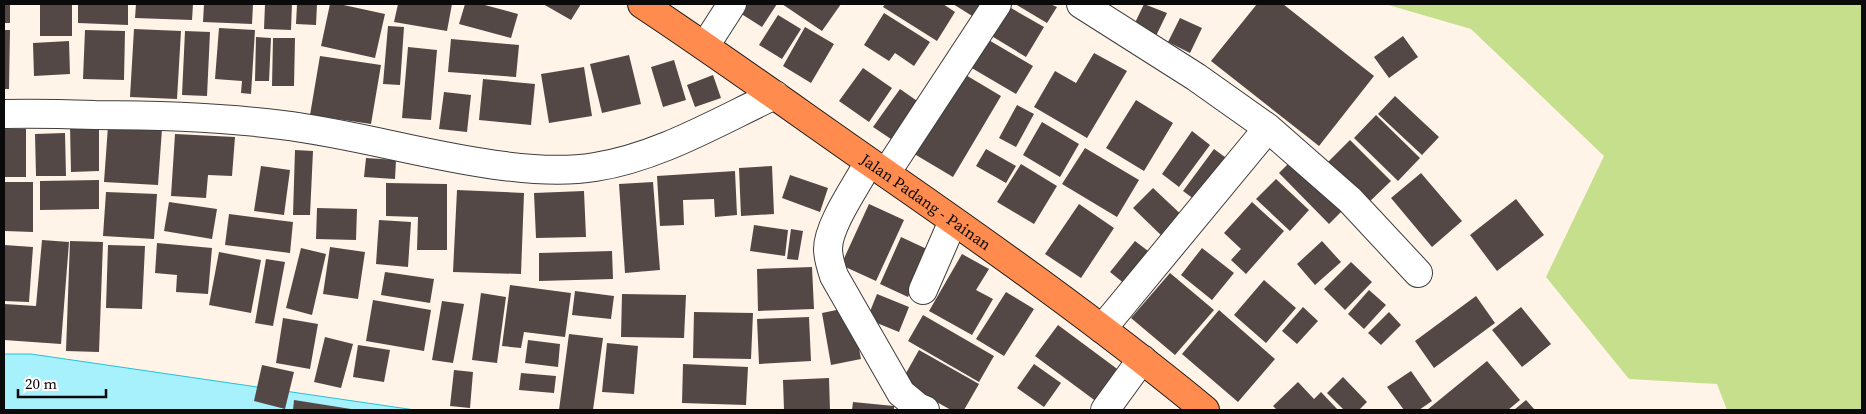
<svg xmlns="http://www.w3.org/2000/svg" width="1866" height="414" font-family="'Source Serif 4',serif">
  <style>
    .forest { fill: #c6df8c }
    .water { fill: #a6f1fc; stroke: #27bfda }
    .building { fill: #544846 }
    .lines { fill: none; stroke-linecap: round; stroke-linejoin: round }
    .minor-casing { stroke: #3d3d3d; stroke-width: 30 }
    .trunk-casing { stroke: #1b1b1b; stroke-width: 30 }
    .minor { stroke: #fff; stroke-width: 28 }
    .trunk { stroke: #ff8c4e; stroke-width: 28 }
    .labels { text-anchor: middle; stroke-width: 5; stroke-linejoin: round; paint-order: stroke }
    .street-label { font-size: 16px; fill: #0a0a0a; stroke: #fff }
  </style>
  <rect width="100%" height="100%" fill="#fff4e7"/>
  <path class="forest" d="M1385 4H1862V410H1727L1717 384 1629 379 1546 277 1604 156 1471 29Z"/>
  <path class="water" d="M4 354H31L415 410H4Z"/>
  <path class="building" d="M4 4H10V23H4Z
    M40 4H72V36H40Z
    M78 4H128V25L78 23Z
    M136 4H193L192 20 135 18Z
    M204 4H253L252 24 203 22Z
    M265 4H292L291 30 264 29Z
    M297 4H317L316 25 296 24Z
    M330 4H339L385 14 375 58 321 46Z
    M398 4H452L447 31 394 22Z
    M465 4H481L518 14 511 38 459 24Z
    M543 4H581L571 20Z
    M734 4H777L762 27 732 8Z
    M782 4H841L822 31Z
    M885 4H943L955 12 937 41 883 7Z
    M953 4H987L977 19Z
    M1004 4 1044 27 1026 57 985 32Z
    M1015 4H1050L1057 7 1047 23Z
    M1144 4 1167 13 1155 38 1133 27Z
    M1257 4H1283L1374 76 1319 146 1211 61Z
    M884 13 930 42 914 66 895 53 889 61 864 45Z
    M778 15 801 29 782 59 759 45Z
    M1180 18 1202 28 1190 53 1168 42Z
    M388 26 404 27 400 85 383 84Z
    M805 27 834 44 811 83 783 66Z
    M219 28 255 30 251 94 241 93 242 81 215 79Z
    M134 29 181 31 177 99 130 97Z
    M4 30H10L9 89H4Z
    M85 30 125 31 124 80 83 79Z
    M185 31 210 32 207 96 182 95Z
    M1403 36 1418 57 1389 78 1374 57Z
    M256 37 271 38 269 81H255Z
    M273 38H295L294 86H272Z
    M451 39 519 45 516 77 448 72Z
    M987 39 1033 66 1016 94 970 67Z
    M69 41 70 74 34 76 33 43Z
    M408 47 437 50 431 120 402 118Z
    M1094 53 1127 71 1087 138 1034 107 1055 71 1076 83Z
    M629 55 641 104 602 113 590 64Z
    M320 56 381 65 371 124 310 115Z
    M674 60 686 100 663 107 651 67Z
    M584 67 592 116 549 123 541 74Z
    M863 68 892 88 869 122 839 101Z
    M959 71 1001 96 953 177 911 152Z
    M713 75 721 98 695 107 687 85Z
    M483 79 535 84 531 125 479 120Z
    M900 89 923 105 897 143 873 127Z
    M444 92 471 95 467 132 439 129Z
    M1395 96 1439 137 1422 155 1378 114Z
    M1136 100 1173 123 1144 171 1106 148Z
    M1017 105 1034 114 1016 147 999 138Z
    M1376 115 1420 158 1398 181 1354 138Z
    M1042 122 1079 144 1060 177 1023 155Z
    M99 125V171L71 172 70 126Z
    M108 126 162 129 158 185 104 182Z
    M4 129H26V177H4Z
    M1192 131 1210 145 1179 187 1162 174Z
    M65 133 66 176H36L35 134Z
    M175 134 235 137 232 176 208 175 206 198 171 196Z
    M1350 140 1391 181 1366 205 1326 164Z
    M1085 148 1139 180 1117 217 1062 184Z
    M986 149 1016 166 1006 183 976 166Z
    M1214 149 1233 163 1202 205 1183 191Z
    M295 150 313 151 310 215H293Z
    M1296 156 1346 207 1329 224 1279 173Z
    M366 158 396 160 395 179 364 177Z
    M1021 164 1057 186 1034 224 997 202Z
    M261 166 290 170 284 215 254 211Z
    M772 166 774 214 741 216 739 168Z
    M735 171 737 215 715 217 714 199 683 200 684 225 660 226 657 176Z
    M1421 173 1462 221 1432 247 1391 198Z
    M790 175 828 188 820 212 782 198Z
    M1276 179 1309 210 1290 231 1256 199Z
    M99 180V209L40 210V181Z
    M5 182H33V232L5 231Z
    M653 182 660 270 625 273 619 184Z
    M386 183 447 184V250H417L418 217 386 216Z
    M1153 188 1186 219 1166 240 1133 208Z
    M457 190 524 193 521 274 453 272Z
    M584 191 586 237 536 238 534 193Z
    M106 192 157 194 154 239 103 236Z
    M1516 199 1544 235 1497 271 1470 235Z
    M169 202 217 209 212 239 164 231Z
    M1252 202 1284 231 1246 274 1231 260 1241 249 1224 233Z
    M869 204 904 220 876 281 841 265Z
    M1079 204 1114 228 1081 278 1045 254Z
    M317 208 357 209 356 240 316 239Z
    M229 214 293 222 290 253 225 245Z
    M379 220 411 222 408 267 376 264Z
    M754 225 788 230 785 256 750 251Z
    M791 229 803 231 798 260 787 259Z
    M901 237 929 250 908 297 880 284Z
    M42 240 69 242 61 344 4 340V304L36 306Z
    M70 241 103 242 99 352 66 351Z
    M1135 241 1156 257 1131 289 1110 272Z
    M1322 241 1341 262 1315 285 1297 264Z
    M157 243 212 248 208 294 176 292 177 275 155 273Z
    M4 245 33 247 29 302 4 301Z
    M108 245 145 246 142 309 106 308Z
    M330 247 365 252 358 299 323 294Z
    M301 248 326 254 312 315 286 308Z
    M1202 248 1234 273 1212 300 1181 275Z
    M612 251 613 279 539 281V253Z
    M219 252 261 260 251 313 209 305Z
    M962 254 989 269 976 290 993 299 972 335 929 311Z
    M266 259 285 262 273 326 255 323Z
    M1351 262 1372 282 1345 310 1324 289Z
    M812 267 814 309 758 311 757 269Z
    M385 272 434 279 430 303 381 295Z
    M1170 273 1214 310 1175 355 1131 318Z
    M1264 280 1296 308 1266 343 1234 315Z
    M510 285 571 293 565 337 524 332 521 348 502 346Z
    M1369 290 1386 305 1364 329 1348 314Z
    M575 291 614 296 611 319 572 315Z
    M1006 292 1034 309 1004 356 976 339Z
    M481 293 506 297 497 363 472 360Z
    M622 294 686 295 684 338 621 337Z
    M877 294 909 307 899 332 867 319Z
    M1476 296 1495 323 1434 368 1415 341Z
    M373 300 431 310 424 351 366 341Z
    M442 301 464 304 453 363 432 360Z
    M851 307 861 359 831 365 822 313Z
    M1303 307 1318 321 1297 344 1282 331Z
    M1521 307 1551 344 1522 367 1492 330Z
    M1219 310 1275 359 1238 402 1182 354Z
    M694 312 753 313 751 359 693 358Z
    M1389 312 1401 325 1381 345 1368 333Z
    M923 315 994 356 979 382 908 341Z
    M809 317 811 361 759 364 757 319Z
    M283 318 318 324 310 369 276 363Z
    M1058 325 1124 374 1101 405 1035 356Z
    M569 334 603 338 593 410H559Z
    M325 337 353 344 341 388 314 382Z
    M528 340 560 344 558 367 525 363Z
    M607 343 638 346 634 394 602 392Z
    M358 345 390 350 384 382 353 377Z
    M919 350 979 384 964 410H951L901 382Z
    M1487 361 1520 400 1508 410H1427Z
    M683 364 748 367 746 405 682 403Z
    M1034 364 1061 383 1044 407 1017 388Z
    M262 365 294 372 285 409 254 401Z
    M454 370 473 372 470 408 450 406Z
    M1411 371 1432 401 1419 410H1404L1387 387Z
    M521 373 556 376 554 393 519 390Z
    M1343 377 1367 402 1359 410H1344L1327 393Z
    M829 378 830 410H784L783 380Z
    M1298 382 1314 399 1321 392 1338 410H1277L1273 406Z
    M294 400 351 409V410H293Z
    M1526 400 1535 410H1514Z
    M853 402 894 406V410H852Z"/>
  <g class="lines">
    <defs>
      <path id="minor" d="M1081 4 1196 77 1268 128 1350 200 1418 273
        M705 46 732 4
        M4 114C34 113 65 114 95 115 157 115 220 117 282 125 357 134 429 157 504 166 535 170 565 172 595 167 659 157 717 122 775 95
        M869 162C857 185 828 225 828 249 828 258 831 267 834 276L901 393 918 407 925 410
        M886 173 997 4
        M923 290 953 221
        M1102 329 1268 128
        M1105 410 1142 359"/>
      <g id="trunk">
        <path id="s1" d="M642 4C719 55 795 110 871 163 985 242 1098 322 1205 410"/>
      </g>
    </defs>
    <use href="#minor" class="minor-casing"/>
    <use href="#trunk" class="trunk-casing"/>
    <use href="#minor" class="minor"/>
    <use href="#trunk" class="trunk"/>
  </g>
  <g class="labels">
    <g class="street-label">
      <text dy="6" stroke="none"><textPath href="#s1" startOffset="346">Jalan Padang - Painan</textPath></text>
    </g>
  </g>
  <rect width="1866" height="414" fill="none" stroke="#0a0a0a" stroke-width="10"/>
  <path d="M18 389v8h88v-8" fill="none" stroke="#0a0a0a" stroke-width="2.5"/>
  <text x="25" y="389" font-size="15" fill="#0a0a0a" stroke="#ffffff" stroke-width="4" paint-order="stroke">20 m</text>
</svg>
